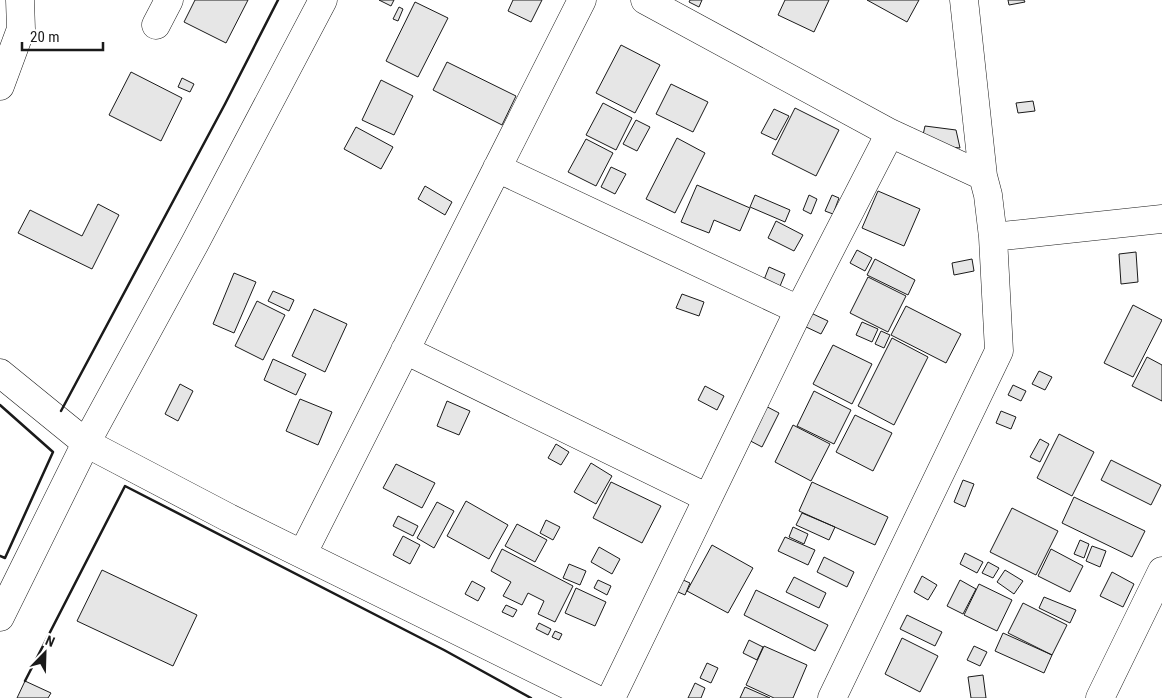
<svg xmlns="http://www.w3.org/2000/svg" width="1162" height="698" font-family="'Roboto Condensed',sans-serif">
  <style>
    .building { fill: #e6e6e6; stroke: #1a1a1a }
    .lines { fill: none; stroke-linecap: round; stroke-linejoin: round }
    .minor-casing { stroke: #1a1a1a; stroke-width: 29 }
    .minor { stroke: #fff; stroke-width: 28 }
    .wall { stroke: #1a1a1a; stroke-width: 2.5 }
  </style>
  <rect width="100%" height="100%" fill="#fff"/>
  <path class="building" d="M195 0H248L226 43 184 22Z
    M379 0H394L391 6Z
    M513 0H542L531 22 508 11Z
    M690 0H702L699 7 689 2Z
    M785 0H829L814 32 778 15Z
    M867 0H919L907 22Z
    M1008 0H1024L1025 2 1009 5Z
    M415 2 448 18 418 77 386 61Z
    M399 7 403 9 398 21 393 19Z
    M621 45 660 65 635 113 596 93Z
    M447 62 516 96 502 125 433 90Z
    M131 72 182 98 161 141 109 115Z
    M182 78 194 84 190 92 178 87Z
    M381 80 413 96 394 135 362 120Z
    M671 84 708 102 693 132 656 114Z
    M1033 101 1035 111 1018 113 1016 103Z
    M603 103 632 118 616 150 586 135Z
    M795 108 839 130 816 176 772 154Z
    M774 109 789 116 776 140 761 133Z
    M636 120 650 127 637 151 623 144Z
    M925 126 956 130 960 148 921 144Z
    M356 127 393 147 381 169 344 149Z
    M677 138 705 153 675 213 646 199Z
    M586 139 613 153 596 186 568 172Z
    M611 167 626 174 615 194 601 187Z
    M697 185 750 208 740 231 714 220 709 233 681 222Z
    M425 186 452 202 445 215 418 199Z
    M878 191 920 209 904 246 862 228Z
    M755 195 790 210 785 222 750 207Z
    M809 195 817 199 811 214 803 210Z
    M832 195 839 198 833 214 825 211Z
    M98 204 119 215 92 269 18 233 30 210 82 236Z
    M776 221 803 235 794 251 768 238Z
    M857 250 872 258 865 271 850 263Z
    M1136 252 1138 282 1121 284 1119 254Z
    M875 259 915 280 908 295 867 275Z
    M972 259 974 271 954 275 952 263Z
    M769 267 785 274 778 291 762 285Z
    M234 273 256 282 234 333 213 324Z
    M868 277 906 296 888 332 850 313Z
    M273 291 294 300 289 311 268 301Z
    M682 294 704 302 699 316 676 308Z
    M257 301 285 315 263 360 235 346Z
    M1133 305 1162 320 1133 377 1104 363Z
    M906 306 961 334 946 363 891 335Z
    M314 309 347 324 325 372 292 356Z
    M811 313 828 321 821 334 804 326Z
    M862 322 878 329 872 342 856 335Z
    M881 331 890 335 884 348 875 344Z
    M892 338 928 357 894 425 858 406Z
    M833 345 872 364 852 404 813 384Z
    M1147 357 1162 365V401L1132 386Z
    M273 359 306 374 296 395 264 380Z
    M1039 371 1052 377 1045 390 1032 384Z
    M180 384 193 391 178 421 165 414Z
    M1013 385 1026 391 1021 401 1008 395Z
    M705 386 724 396 717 410 698 400Z
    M814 391 851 410 834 444 797 426Z
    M300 399 332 412 318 445 286 431Z
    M447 401 470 411 459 435 437 426Z
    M756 401 779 413 762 447 739 435Z
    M1001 411 1016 417 1011 429 996 423Z
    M855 415 892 433 873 471 836 452Z
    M793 425 830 444 811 481 775 462Z
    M1059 434 1094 452 1072 496 1037 478Z
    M1040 439 1049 444 1040 462 1030 457Z
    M556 444 569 452 561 465 548 458Z
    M1111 460 1161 485 1151 505 1101 480Z
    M591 463 612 476 596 504 574 492Z
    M396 464 435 483 422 508 383 488Z
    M963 480 974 484 965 507 954 502Z
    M611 482 661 506 642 543 593 518Z
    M812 482 888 517 875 545 799 511Z
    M1074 497 1145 531 1132 557 1062 523Z
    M466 501 508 525 489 559 447 536Z
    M437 502 454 511 434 548 417 538Z
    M1012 508 1058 531 1036 575 990 552Z
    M802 513 835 527 829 540 796 525Z
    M398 516 418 526 413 536 393 526Z
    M546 520 560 527 553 540 540 533Z
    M517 524 547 540 535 562 505 546Z
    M793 527 808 534 804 544 789 537Z
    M403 536 420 545 410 564 393 555Z
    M785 537 815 550 808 565 778 551Z
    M1080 540 1089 544 1084 558 1074 554Z
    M712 545 753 568 728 613 687 591Z
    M1092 546 1106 551 1100 567 1086 561Z
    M599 547 620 559 612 574 591 562Z
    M502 549 573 586 555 622 538 614 544 601 528 593 522 605 503 596 511 582 491 571Z
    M1051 549 1083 566 1070 592 1038 576Z
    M965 553 983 562 977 573 960 564Z
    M824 557 854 572 847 587 817 572Z
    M988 562 999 568 993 578 982 573Z
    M569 564 586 571 580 585 563 578Z
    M102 570 197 615 173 666 77 621Z
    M1005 570 1023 581 1014 594 997 582Z
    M1112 572 1134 584 1123 607 1100 596Z
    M674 576 690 583 685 595 669 588Z
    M922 576 937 585 928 600 914 592Z
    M794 577 826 593 819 608 786 592Z
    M598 580 611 586 607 595 594 588Z
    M960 580 976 589 963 614 947 606Z
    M472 581 485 588 478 601 465 594Z
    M979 584 1012 600 997 631 964 615Z
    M576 588 606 602 595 626 565 613Z
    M756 590 828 625 815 651 744 615Z
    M1044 597 1076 610 1070 623 1039 608Z
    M1023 603 1067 625 1052 655 1008 633Z
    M506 605 517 610 513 617 502 612Z
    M907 615 942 632 935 646 900 629Z
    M539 623 551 629 548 635 536 629Z
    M555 631 562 634 559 640 552 637Z
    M1003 633 1052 655 1044 673 995 651Z
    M902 638 938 656 920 692 885 674Z
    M749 640 763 647 757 660 743 653Z
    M764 646 807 665 793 698H774L746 685Z
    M974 646 987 652 980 666 967 660Z
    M707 663 718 668 711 683 700 678Z
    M983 675 986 698H971L968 677Z
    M25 681 51 693 48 698H17Z
    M695 683 705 688 701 698H688Z
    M745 687 770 698H740Z"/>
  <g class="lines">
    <defs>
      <path id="minor" d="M645 0 890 133 983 176
        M156 25 169 0
        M0 86 21 29 20 0
        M497 168 799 310
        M993 237 1162 219
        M405 350 708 498
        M0 373 86 443 229 518 594 698
        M303 553 582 0
        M0 617 86 443 195 243 323 0
        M611 698 799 310 890 133
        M832 698 999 351 993 237 988 195 983 176 964 0
        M1100 698 1162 571"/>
    </defs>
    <use href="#minor" class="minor-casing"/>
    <use href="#minor" class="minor"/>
    <path class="wall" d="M0 405 53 452 5 558 0 556
      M61 411 225 104 278 0
      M25 681 125 486 444 650 531 698"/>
  </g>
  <g transform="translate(45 653) rotate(23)" stroke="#ffffff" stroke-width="4" paint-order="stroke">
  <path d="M0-4L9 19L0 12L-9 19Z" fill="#1a1a1a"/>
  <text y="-8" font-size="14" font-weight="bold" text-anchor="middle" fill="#1a1a1a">N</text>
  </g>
  <path d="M22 42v8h81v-8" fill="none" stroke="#1a1a1a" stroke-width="2.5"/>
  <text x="30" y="42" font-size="15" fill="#1a1a1a" stroke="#ffffff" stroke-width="4" paint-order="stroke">20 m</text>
</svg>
